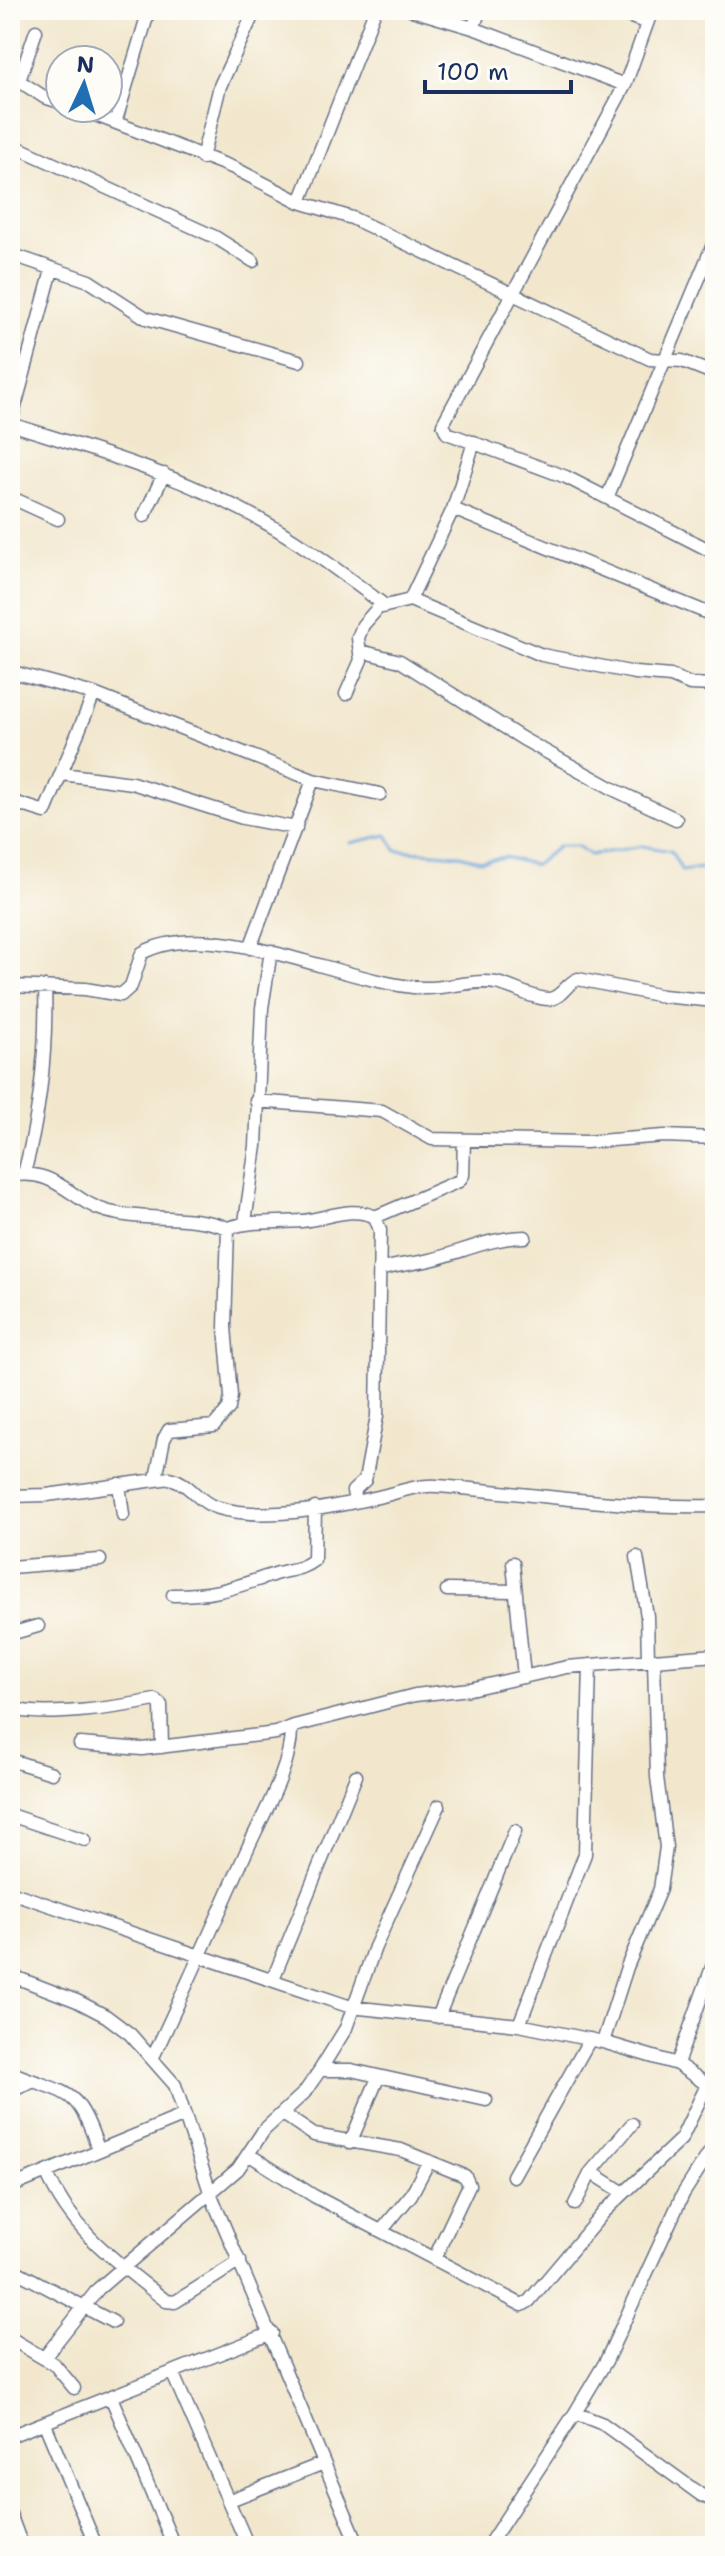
<svg xmlns="http://www.w3.org/2000/svg" width="725" height="2556" font-family="'Shantell Sans',sans-serif">
  <style>
    .lines { fill: none; stroke-linecap: round; stroke-linejoin: round }
    .stream { stroke: #6ba6db; stroke-width: 3 }
    .minor-casing { stroke: #666f85; stroke-width: 15 }
    .minor { stroke: #fff; stroke-width: 12 }
  </style>
  <rect width="100%" height="100%" fill="#fdfcf7"/>
  <filter id="ink" filterUnits="userSpaceOnUse"><feTurbulence type="fractalNoise" baseFrequency=".0125" numOctaves="2"/><feDisplacementMap in="SourceGraphic" scale="16" xChannelSelector="R" yChannelSelector="G"/><feConvolveMatrix kernelMatrix="1 2 1 2 8 2 1 2 1" color-interpolation-filters="sRGB"/></filter>
  <filter id="wash" filterUnits="userSpaceOnUse"><feTurbulence type="fractalNoise" baseFrequency=".006" numOctaves="4" result="noise"/><feDisplacementMap in="SourceGraphic" scale="32" xChannelSelector="R" yChannelSelector="G"/><feGaussianBlur stdDeviation="1.8" result="paint"/><feColorMatrix in="noise" values="0 0 0 0 0 0 0 0 0 0 0 0 0 0 0 0 0 1.4 0 .05"/><feComposite in="paint" operator="in"/></filter>
  <g filter="url(#wash)">
    <rect width="100%" height="100%" fill="#f2e7cd"/>
    <g class="lines">
      <path class="stream" d="M350 843 387 835 396 850 460 855 481 861 505 857 535 865 559 846H577L590 855 642 846 671 851 682 871 715 866"/>
    </g>
  </g>
  <g filter="url(#ink)">
    <g class="lines">
      <defs>
        <path id="minor" d="M412 10 473 28 625 85
          M612 10 647 23
          M652 10 625 85 443 424 447 433 566 477 715 553
          M473 28 480 10
          M10 75 44 97 60 102
          M20 78 36 31
          M77 108 234 168 300 202 352 218 650 359 682 361 715 374
          M116 120 149 10
          M10 144 215 237 253 261
          M202 158 220 86 255 10
          M300 202 375 10
          M10 254 89 281 146 318 299 361
          M10 424C108 454 208 484 294 540 325 560 355 583 384 605
          M10 425 52 270
          M10 497 58 519
          M607 498 715 240
          M453 509 715 616
          M144 516 164 474
          M410 600 542 655 635 673 671 676 690 684 715 685
          M360 651 400 661 523 739 617 791 676 819
          M16 673 94 694 313 780 380 794
          M346 694 361 660 358 638 363 625 378 608 410 600 453 509 474 442
          M62 774 132 783 243 818 296 828
          M10 801 45 812 94 694
          M250 948 313 780
          M10 986 85 989 121 995 131 986 142 953C214 914 344 984 423 988 447 989 471 979 496 983 513 986 532 999 549 999 562 998 566 983 578 979L662 996 715 1001
          M256 1101 382 1111 432 1139 585 1142 664 1136 715 1138
          M24 1174C40 1113 47 1050 45 987
          M10 1176C57 1167 70 1201 106 1211 145 1222 190 1213 228 1228L225 1327 231 1396 229 1408 214 1426 169 1430 164 1439 156 1478
          M375 1217 459 1181 463 1175 464 1140
          M245 1222 256 1146 262 1008 271 951
          M228 1228C253 1220 276 1223 302 1221 326 1219 352 1205 375 1217L380 1230 377 1416 365 1480 353 1491 355 1502
          M379 1270C398 1264 415 1264 434 1259 464 1251 493 1237 525 1237
          M119 1484 123 1515
          M10 1496 47 1495 170 1478C190 1483 197 1501 215 1507 264 1522 329 1508 378 1497 396 1493 419 1484 437 1486 530 1493 621 1509 715 1506
          M637 1557 647 1616 648 1660
          M513 1563 524 1677
          M10 1567 100 1560
          M447 1590 515 1591
          M173 1595C219 1595 231 1588 272 1575 288 1569 300 1571 314 1560L315 1508
          M10 1634 38 1626
          M10 1708C43 1719 120 1707 155 1700L161 1705 162 1747
          M80 1744 142 1749 276 1733 294 1726 415 1695 470 1689 567 1667 715 1655
          M10 1760 52 1773
          M10 1815 85 1840
          M10 1892 351 2007 519 2025 603 2042 677 2064 715 2090
          M10 1975 77 2001 106 2016 130 2034 175 2085 211 2195 359 2546
          M273 1979 356 1776
          M438 2017 515 1831
          M519 2025 585 1854 590 1665
          M603 2042 627 1967 660 1889 666 1847 657 1777 654 1659
          M153 2057C186 1988 216 1919 247 1850 263 1814 291 1768 291 1730
          M677 2064 715 1959
          M320 2070H351L486 2100
          M10 2072C67 2096 77 2084 98 2149
          M10 2091 32 2082
          M283 2114 314 2135 401 2150 465 2176 469 2185 435 2257
          M350 2143 378 2078
          M248 2154 314 2196 522 2305 529 2301 604 2212 681 2139 707 2085
          M46 2172C73 2233 116 2261 166 2301L175 2302 240 2261
          M591 2172 624 2193
          M513 2176 590 2039
          M10 2187 185 2115
          M575 2204 591 2172 632 2124
          M382 2230 411 2195 429 2161
          M10 2268 113 2322
          M10 2338 55 2365 74 2388
          M44 2358 98 2289 238 2169 264 2130 304 2093 320 2070 346 2028 375 1947 439 1806
          M172 2372 248 2546
          M111 2397 174 2546
          M575 2413 606 2361 683 2194 715 2144
          M45 2424 96 2546
          M10 2436 272 2333
          M230 2500 324 2463
          M10 2514 22 2546
          M488 2546 575 2413 603 2424 701 2495 715 2501"/>
      </defs>
      <use href="#minor" class="minor-casing"/>
      <use href="#minor" class="minor"/>
    </g>
  </g>
  <rect width="725" height="2556" fill="none" stroke="#fdfcf7" stroke-width="40"/>
  <g transform="translate(84 84) rotate(4)"><circle r="38" fill="#fdfcf7" stroke="#a3aaba" stroke-width="2"/>
  <path d="M0-6L14 30L0 20L-14 30Z" fill="#1f6fb2"/>
  <text y="-12" font-size="22" font-weight="bold" text-anchor="middle" fill="#1b2f5e">N</text>
  </g>
  <path d="M425 80v12h146v-12" fill="none" stroke="#1b2f5e" stroke-width="4"/>
  <text x="437" y="80" font-size="24" fill="#1b2f5e" stroke="#fdfcf7" stroke-width="6" paint-order="stroke">100 m</text>
</svg>
